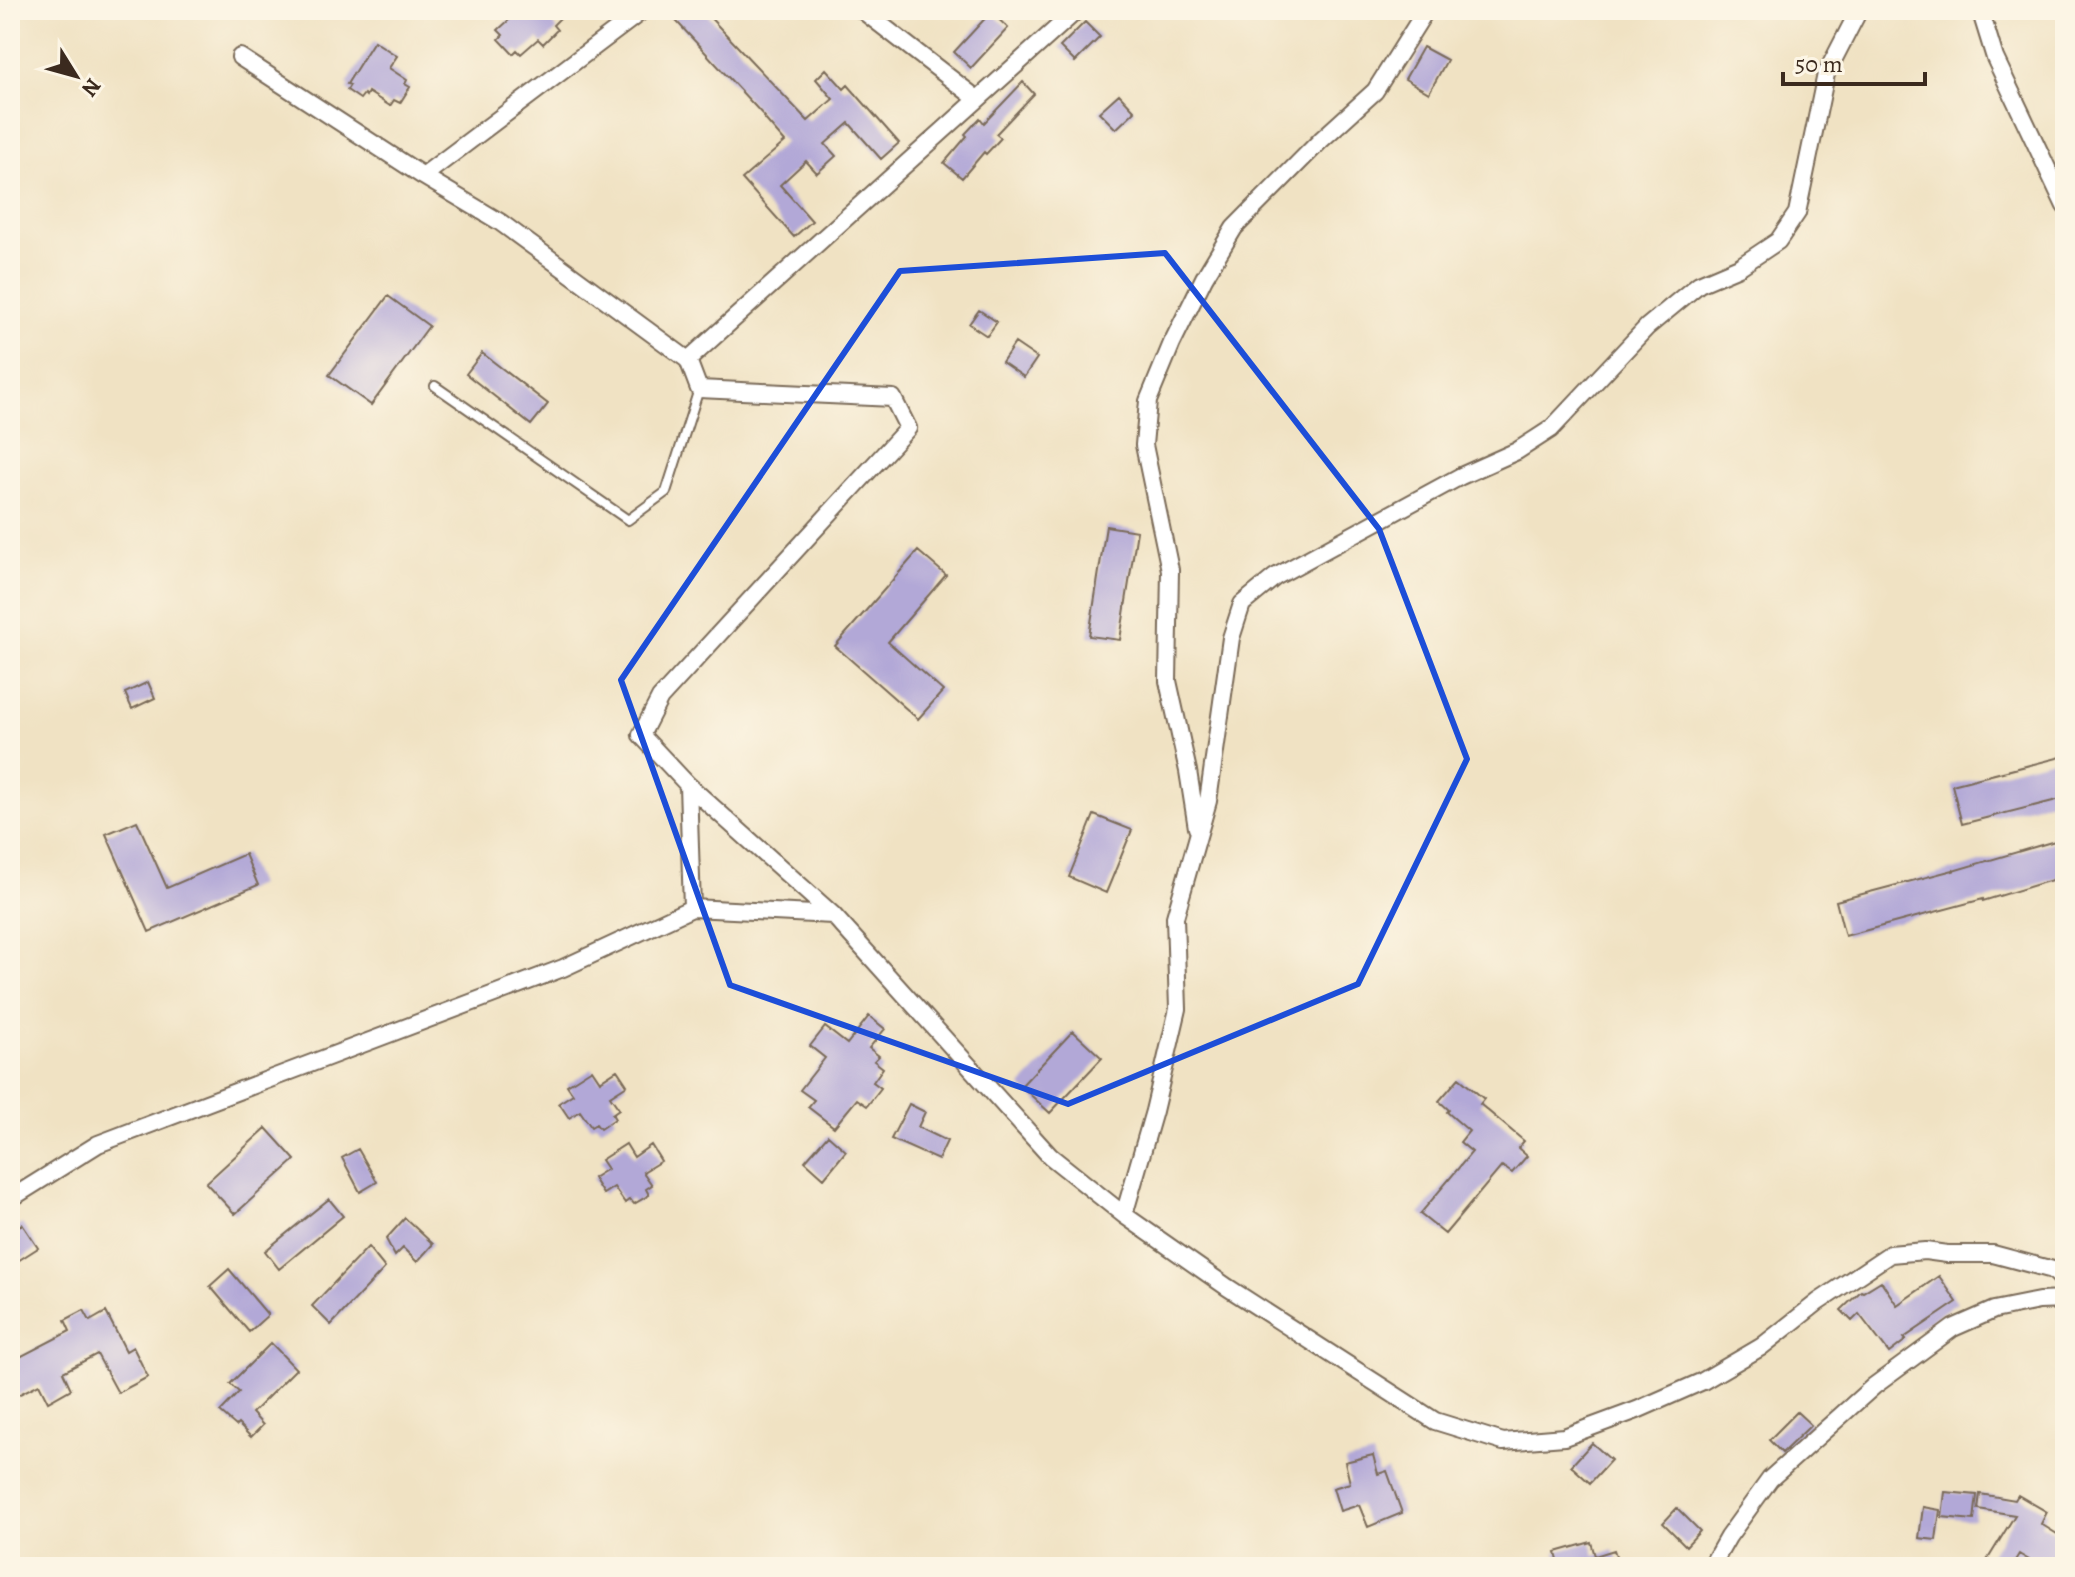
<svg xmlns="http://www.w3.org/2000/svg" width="2075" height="1577" font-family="Alegreya,serif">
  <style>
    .building { fill: #b2a8d7 }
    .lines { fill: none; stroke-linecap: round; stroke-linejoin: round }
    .lane-casing { stroke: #7a6a58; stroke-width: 12 }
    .street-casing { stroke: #7a6a58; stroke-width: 20 }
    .lane { stroke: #fff; stroke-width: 8 }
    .street { stroke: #fff; stroke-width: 16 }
    .marked { fill: none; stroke: #1d4ed8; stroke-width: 6; stroke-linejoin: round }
  </style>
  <rect width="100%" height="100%" fill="#fcf5e5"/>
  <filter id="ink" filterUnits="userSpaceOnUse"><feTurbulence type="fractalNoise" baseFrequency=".0125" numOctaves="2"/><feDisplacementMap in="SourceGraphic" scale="16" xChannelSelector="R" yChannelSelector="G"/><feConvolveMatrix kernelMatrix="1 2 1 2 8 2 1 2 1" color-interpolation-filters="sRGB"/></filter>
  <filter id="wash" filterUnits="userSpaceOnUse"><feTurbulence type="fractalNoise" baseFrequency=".006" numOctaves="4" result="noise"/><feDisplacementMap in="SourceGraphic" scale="32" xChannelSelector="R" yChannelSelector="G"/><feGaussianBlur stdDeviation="1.8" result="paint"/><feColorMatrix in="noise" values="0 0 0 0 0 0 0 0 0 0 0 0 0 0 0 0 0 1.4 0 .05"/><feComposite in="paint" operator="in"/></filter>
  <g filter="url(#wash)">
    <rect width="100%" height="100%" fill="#f0e2c3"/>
    <g id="blocks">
      <path class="building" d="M520 10H568L553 25 557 30 543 44 538 39 521 54 517 50 513 54 499 39 503 35 498 30Z
        M666 10H703L808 121 833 99 816 79 826 69 844 89 848 85 899 143 881 159 849 123 825 144 836 156 817 173 806 161 780 185 812 221 794 237 742 179 785 142 764 118 765 117Z
        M991 12 1008 28 971 68 954 52Z
        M1085 22 1100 37 1075 62 1060 47Z
        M374 41 397 56 389 68 407 80 405 84 410 87 400 103 394 100 390 106 368 92 366 96 364 94 360 99 347 90 350 85 347 84Z
        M1423 47 1447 60 1429 93 1405 79Z
        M1023 82 1034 94 996 134 1001 138 986 154 984 152 962 178 944 163 967 136 965 134 980 118 984 123Z
        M1119 94 1135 111 1116 129 1099 112Z
        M388 296 429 326 371 405 329 375Z
        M979 310 997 322 987 336 969 324Z
        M1015 343 1037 358 1024 377 1002 362Z
        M482 353 548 404 531 425 466 374Z
        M1106 526 1137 531 1120 640 1089 636Z
        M918 551 946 575 888 642 943 691 918 719 835 646Z
        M148 682 155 698 132 709 125 693Z
        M2065 756V798L1962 824 1952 785Z
        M1094 815 1132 830 1106 893 1069 877Z
        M137 821 167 888 245 854 258 885 149 932 106 834Z
        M2065 838V876L1983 901V899L1845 936 1836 901 1953 870V871Z
        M869 1016 885 1029 869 1048 879 1056 874 1061 883 1068 873 1082 881 1088 867 1106 857 1099 834 1127 808 1107 814 1100 800 1090 825 1058 810 1046 825 1027 847 1044Z
        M1073 1031 1102 1058 1050 1113 1021 1086Z
        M592 1069 600 1081 617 1070 627 1085 610 1096 619 1109 612 1114 615 1119 600 1129 596 1124 591 1127 580 1111 569 1118 559 1103 573 1094 567 1085Z
        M1459 1078 1484 1099 1480 1104 1524 1141 1518 1148 1527 1156 1512 1173 1502 1166 1445 1234 1420 1214 1472 1152 1460 1142 1469 1131 1447 1112 1449 1110 1439 1101Z
        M909 1104 925 1112 918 1127 947 1141 938 1160 891 1139Z
        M266 1128 295 1160 235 1214 206 1183Z
        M828 1135 846 1151 824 1178 805 1161Z
        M626 1144 634 1157 651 1145 661 1161 643 1172 652 1185 646 1189 649 1195 634 1204 630 1199 625 1203 614 1187 603 1194 593 1178 607 1169 601 1160Z
        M358 1149 377 1182 360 1192 342 1158Z
        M329 1199 343 1216 279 1269 265 1251Z
        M405 1218 433 1244 417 1262 403 1248 395 1256 386 1239Z
        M22 1224 38 1248 10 1266V1232Z
        M368 1247 385 1268 331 1325 312 1306Z
        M229 1269 268 1315 249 1332 210 1286Z
        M1939 1276 1957 1302 1904 1338 1906 1340 1889 1353 1859 1314 1852 1321 1841 1310 1861 1291 1863 1292 1881 1281 1897 1305Z
        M84 1310 90 1321 106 1312 126 1351 133 1347 148 1377 118 1393 97 1354 63 1372 71 1389 48 1402 39 1384 10 1399V1362L70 1331 65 1320Z
        M271 1343 296 1369 252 1413 263 1425 251 1437 238 1424 236 1426 220 1412 239 1392 230 1384Z
        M1797 1412 1811 1425 1782 1453 1769 1440Z
        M1592 1443 1611 1460 1590 1483 1571 1466Z
        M1373 1455 1378 1474 1387 1471 1402 1513 1368 1527 1359 1505 1340 1511 1333 1488 1350 1483 1345 1462Z
        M1945 1492 1977 1495 1974 1520 1942 1517Z
        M1980 1494 2015 1500 2018 1495 2047 1512 2041 1524 2065 1539V1567H2041L2019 1554 2011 1567H1983L2015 1515 1978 1509Z
        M1923 1507 1940 1510 1936 1540 1919 1538Z
        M1677 1508 1700 1531 1686 1546 1663 1523Z
        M1591 1542 1595 1556 1614 1550 1620 1567H1560L1556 1552Z"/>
    </g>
  </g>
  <g filter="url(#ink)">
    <use href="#blocks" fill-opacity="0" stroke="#7a6a58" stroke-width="2"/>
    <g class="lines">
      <defs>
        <path id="lane" d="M435 386 628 520 666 492 699 389"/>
        <path id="street" d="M862 10 977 99
          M1984 10 1983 19 1995 58 2065 206
          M240 57 423 176 500 222 688 360
          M423 176 643 10
          M688 785 833 915 1050 1156 1124 1215 1227 1287 1435 1421 1503 1442 1564 1437 1637 1410 1703 1381 1761 1347 1818 1302 1890 1254 1925 1251 1947 1254H1993L2053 1270 2065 1282
          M1197 828 1188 771 1168 681 1170 570 1144 445 1148 401 1172 343 1204 278 1234 228 1321 140 1375 91 1426 10
          M692 908 688 785 641 735 660 698 908 428 893 398 699 389 688 360 1077 10
          M10 1199 98 1144 563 968 692 908 833 915
          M1124 1215 1154 1111 1178 1009 1175 917 1208 801 1231 638 1242 604 1275 577 1461 476 1517 451 1551 429 1647 327 1699 284 1739 267 1778 241 1797 213 1826 74 1859 10
          M1711 1567 1728 1537 1770 1479 1874 1386 1953 1328 1994 1310 2039 1301 2065 1300"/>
      </defs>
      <use href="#lane" class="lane-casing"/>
      <use href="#street" class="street-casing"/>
      <use href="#lane" class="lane"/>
      <use href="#street" class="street"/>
    </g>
  </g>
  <path class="marked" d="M1165 253 1379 529 1467 759 1358 984 1068 1104 730 985 621 680 900 271Z"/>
  <rect width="2075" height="1577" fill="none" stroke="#fcf5e5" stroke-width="40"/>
  <g transform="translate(76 76) rotate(127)" stroke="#fcf5e5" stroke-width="6" paint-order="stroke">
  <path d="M0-6L14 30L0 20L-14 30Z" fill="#3b2a1e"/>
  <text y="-12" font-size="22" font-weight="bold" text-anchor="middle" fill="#3b2a1e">N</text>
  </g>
  <path d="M1783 72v12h142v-12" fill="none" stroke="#3b2a1e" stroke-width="4"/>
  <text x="1795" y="72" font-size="24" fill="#3b2a1e" stroke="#fcf5e5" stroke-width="6" paint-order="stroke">50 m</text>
</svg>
